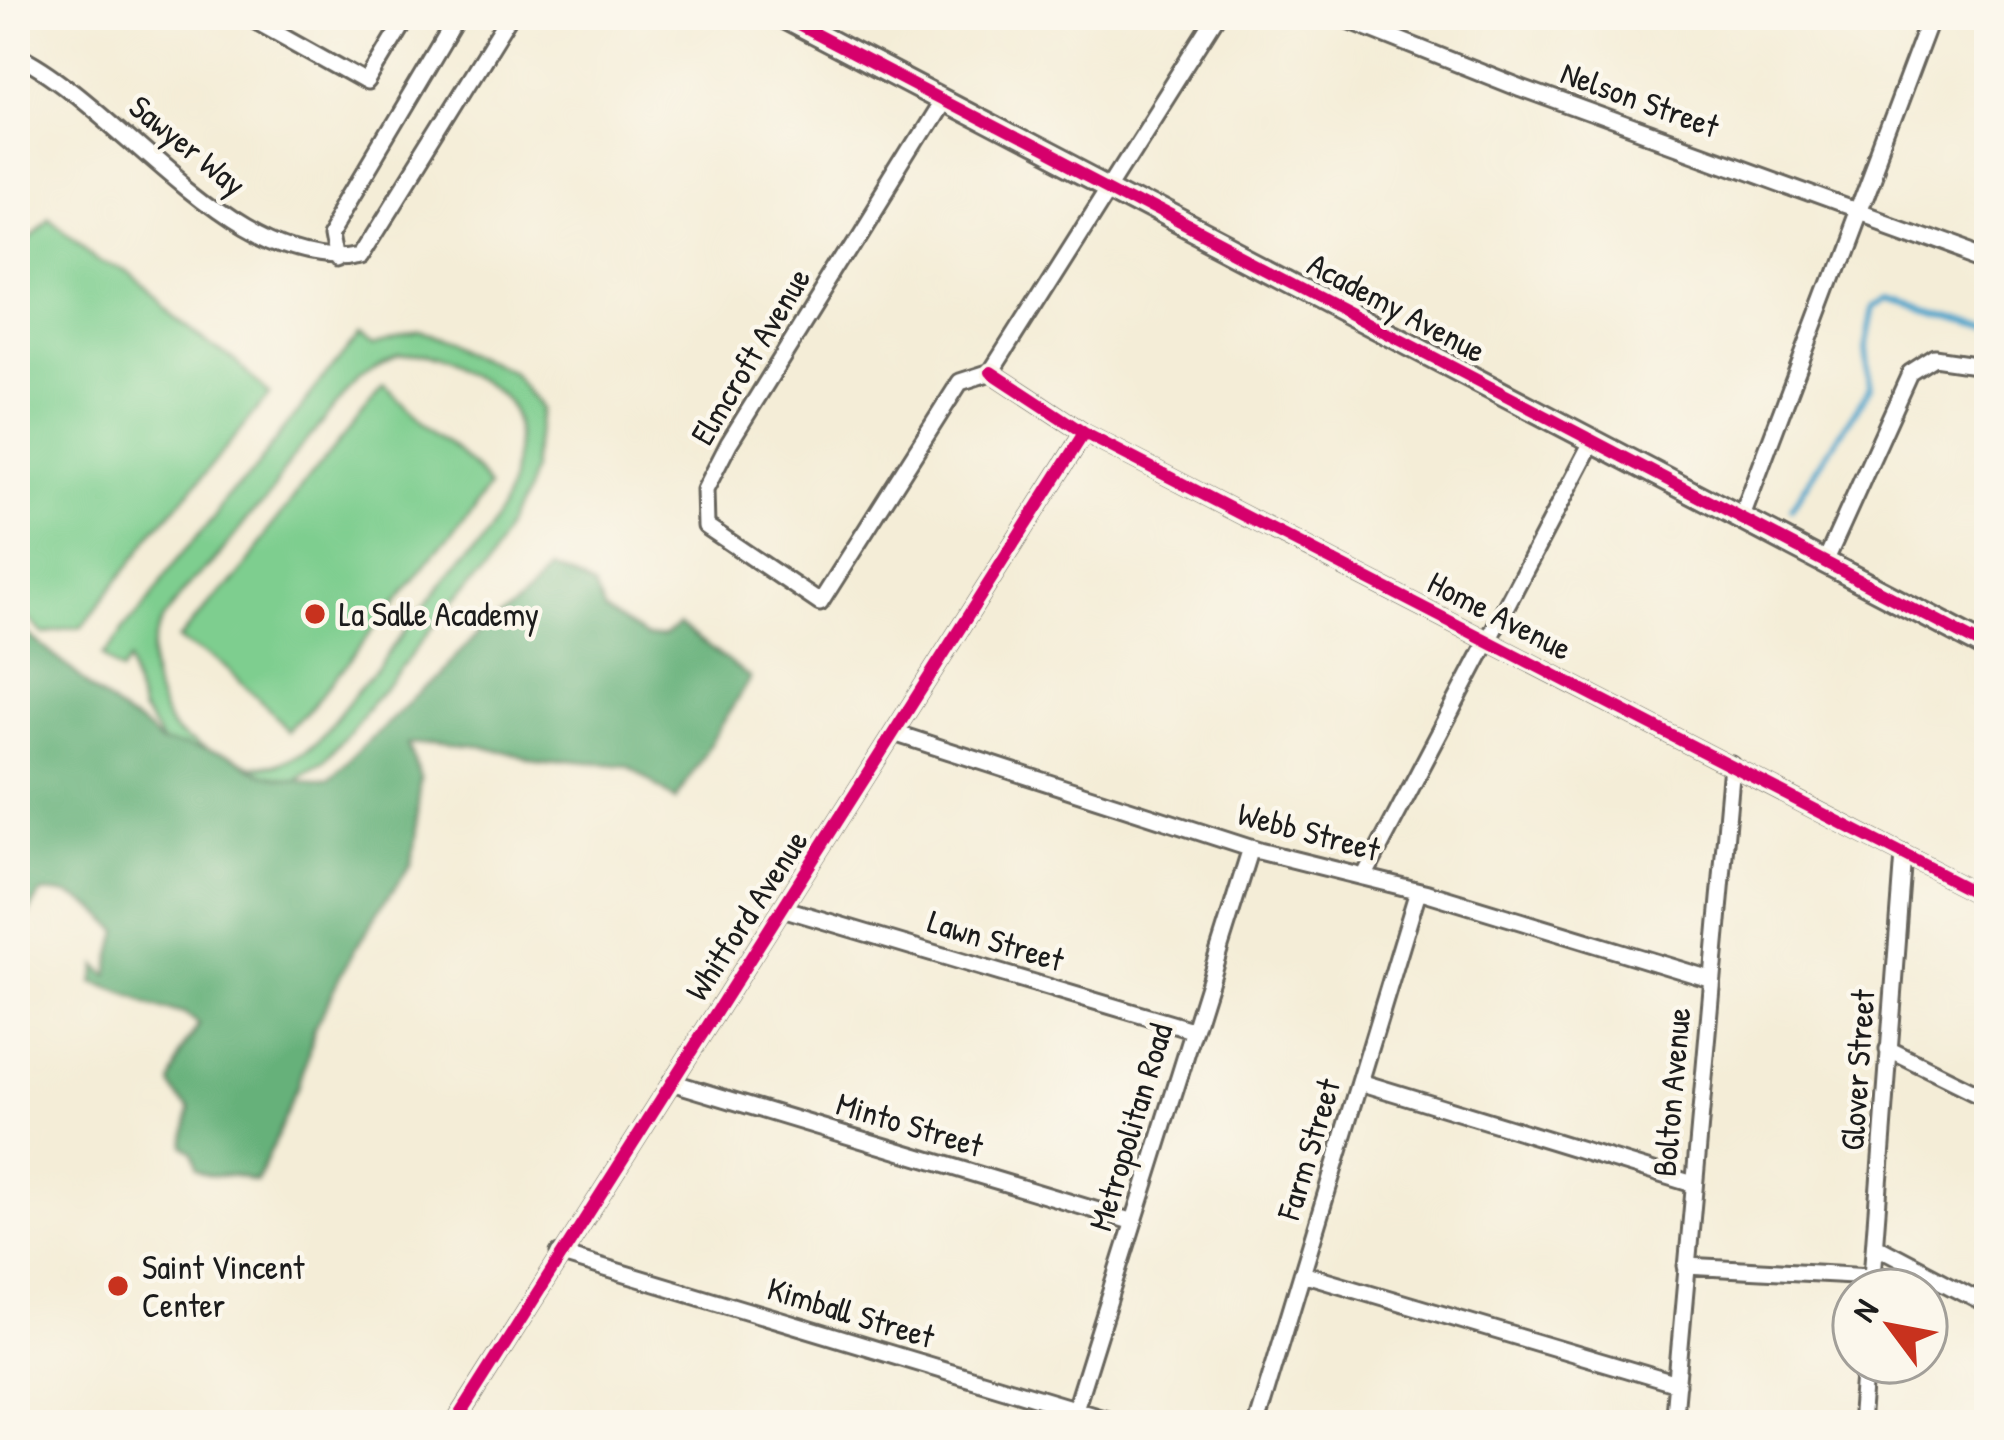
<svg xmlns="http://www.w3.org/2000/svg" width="2004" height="1440" font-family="'Patrick Hand',sans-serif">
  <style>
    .green { fill: #7ece8f; stroke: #4d7556; stroke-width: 3; fill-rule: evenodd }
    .forest { fill: #66b17a; stroke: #41664b; stroke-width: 3 }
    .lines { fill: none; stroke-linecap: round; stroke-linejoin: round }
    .stream { stroke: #4da4ca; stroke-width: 6 }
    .minor-casing { stroke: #68655d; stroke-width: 21 }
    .tertiary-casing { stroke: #68655d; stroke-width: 27 }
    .minor { stroke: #fff; stroke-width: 15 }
    .tertiary { stroke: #fff; stroke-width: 21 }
    .cycleway-casing { stroke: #fbf7ec; stroke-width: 20 }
    .cycleway { stroke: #d6006c; stroke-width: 12 }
    .poi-dot { fill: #c8321e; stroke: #fbf7ec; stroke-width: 4.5 }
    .labels { text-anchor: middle; stroke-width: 9; stroke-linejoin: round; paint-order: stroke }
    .street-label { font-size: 33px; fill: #1c1c1c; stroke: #fbf7ec }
    .poi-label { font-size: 33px; fill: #1c1c1c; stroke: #fbf7ec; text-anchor: start }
  </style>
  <rect width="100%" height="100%" fill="#fbf7ec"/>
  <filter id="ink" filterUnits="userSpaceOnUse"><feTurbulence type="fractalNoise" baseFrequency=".00833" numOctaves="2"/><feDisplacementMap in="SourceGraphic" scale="24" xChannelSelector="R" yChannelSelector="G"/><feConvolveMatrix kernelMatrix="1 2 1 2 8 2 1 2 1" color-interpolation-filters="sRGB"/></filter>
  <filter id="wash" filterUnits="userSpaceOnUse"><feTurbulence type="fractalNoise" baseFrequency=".004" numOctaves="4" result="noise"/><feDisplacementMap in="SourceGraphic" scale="48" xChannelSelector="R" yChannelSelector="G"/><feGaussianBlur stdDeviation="2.7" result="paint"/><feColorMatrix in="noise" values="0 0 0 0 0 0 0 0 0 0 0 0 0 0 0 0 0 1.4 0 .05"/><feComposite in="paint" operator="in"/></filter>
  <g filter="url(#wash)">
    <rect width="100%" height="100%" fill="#f4edd7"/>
    <path class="green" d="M50 212 269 391 81 627 44 635 15 606V246Z
      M421 334 462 340 513 374 534 409 540 469 516 525 325 759 293 778 177 761 141 713 133 659 123 670 103 654 358 337 371 347ZM429 353C502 362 542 432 510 500L316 742C228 811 115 722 165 620L357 379 398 357Z
      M383 388 495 479 292 732 178 641Z"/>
    <path class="forest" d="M555 565 593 587 605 612 647 637 664 636 679 626 750 678 676 800 628 766 408 744 421 780 411 864 353 950 313 1030 302 1089 256 1177 201 1164 197 1151 188 1145 193 1113 176 1088 199 1028 188 1017 92 984 96 966 108 977 119 932C101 911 70 889 41 893L22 924 15 951V624L162 744 264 773 330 778 498 613Z"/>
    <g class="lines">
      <path class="stream" d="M1791 509 1870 388 1866 349 1874 307 1888 300 1989 327"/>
    </g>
  </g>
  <g filter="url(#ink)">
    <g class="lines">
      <defs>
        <path id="minor" d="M245 15 367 83 408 15
          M1336 15 1522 89 1989 259
          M1969 15 1989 22
          M15 54C119 103 236 283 361 255L510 15
          M942 99 729 443 705 490 706 526 820 603 960 382 991 372
          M334 261 329 234 459 15
          M991 372 1084 433 1989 899
          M991 372 1217 15
          M1742 517 1931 15
          M1826 560 1910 374 1935 358 1989 366
          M894 733 1259 851 1428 893 1710 979
          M1364 877 1593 440
          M782 908 1192 1030
          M1888 1050 1989 1100
          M671 1082 1131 1221
          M1360 1082 1693 1184
          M1875 1245 1989 1305
          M559 1254 1127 1425
          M1686 1266 1872 1276
          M1302 1273 1677 1384
          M1871 1290 1904 855
          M454 1425 1084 433
          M1070 1425 1251 848
          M1256 1425 1418 891
          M1673 1425 1732 765
          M1860 1425 1865 1362"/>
        <path id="tertiary" d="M779 15 1989 648"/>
      </defs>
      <use href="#minor" class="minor-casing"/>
      <use href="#tertiary" class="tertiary-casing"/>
      <use href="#minor" class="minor"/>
      <use href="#tertiary" class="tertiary"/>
      <defs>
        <path id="cycleway" d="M779 15 1989 648
          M991 372 1084 433 1989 899
          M454 1425 1084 433"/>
      </defs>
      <use href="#cycleway" class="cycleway-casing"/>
      <use href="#cycleway" class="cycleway"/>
    </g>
  </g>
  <g class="poi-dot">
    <circle cx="315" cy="614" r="12"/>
    <circle cx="118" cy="1286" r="12"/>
  </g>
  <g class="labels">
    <g class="street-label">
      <text transform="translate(1640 99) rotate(20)" y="12">Nelson Street</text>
      <text transform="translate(188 145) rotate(39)" y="12">Sawyer Way</text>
      <text transform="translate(1397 307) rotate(28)" y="12">Academy Avenue</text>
      <text transform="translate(750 356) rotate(-59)" y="12">Elmcroft Avenue</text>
      <text transform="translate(1500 615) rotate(27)" y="12">Home Avenue</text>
      <text transform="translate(1309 831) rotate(15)" y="12">Webb Street</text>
      <text transform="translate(746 915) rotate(-57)" y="12">Whitford Avenue</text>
      <text transform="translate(996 940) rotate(17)" y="12">Lawn Street</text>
      <text transform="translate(1857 1070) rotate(-86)" y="12">Glover Street</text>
      <text transform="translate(1671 1092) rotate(-85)" y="12">Bolton Avenue</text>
      <text transform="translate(910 1124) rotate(17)" y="12">Minto Street</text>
      <text transform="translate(1130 1127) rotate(-73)" y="12">Metropolitan Road</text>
      <text transform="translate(1308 1149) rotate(-73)" y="12">Farm Street</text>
      <text transform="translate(851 1312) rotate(17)" y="12">Kimball Street</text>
    </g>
    <g class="poi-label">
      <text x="339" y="626">La Salle Academy</text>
      <text x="142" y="1279">Saint Vincent<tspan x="142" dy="38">Center</tspan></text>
    </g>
  </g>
  <rect width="2004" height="1440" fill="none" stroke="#fbf7ec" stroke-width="60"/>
  <g transform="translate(1890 1326) rotate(302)"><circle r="57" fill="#fbf7ec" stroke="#a29f99" stroke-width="3"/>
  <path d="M0-9L21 45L0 30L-21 45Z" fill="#c8321e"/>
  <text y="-18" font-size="33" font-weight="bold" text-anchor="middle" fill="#1c1c1c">N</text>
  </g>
</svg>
